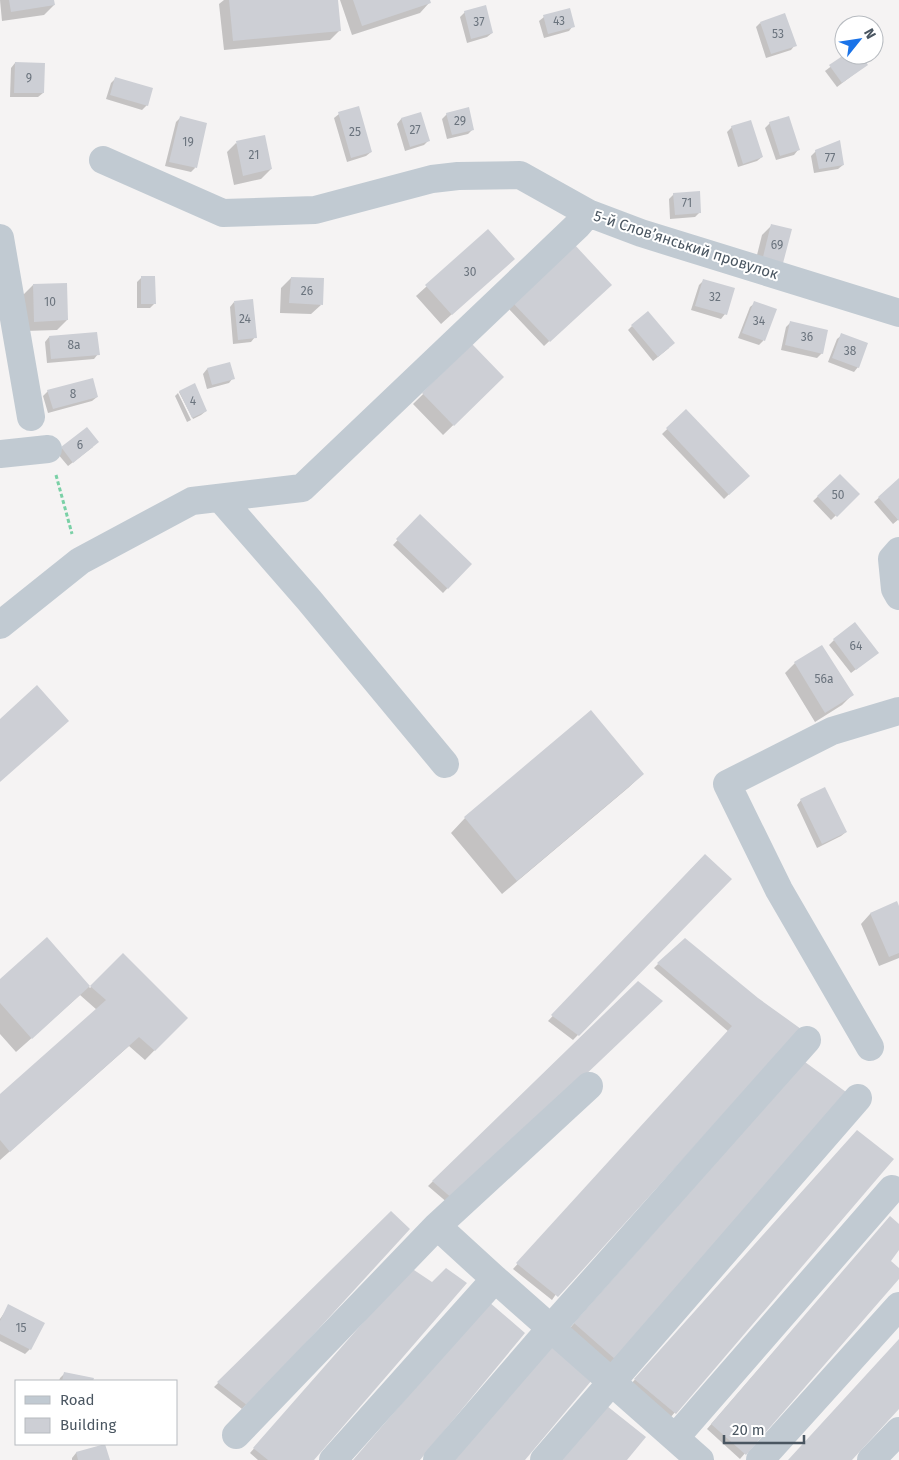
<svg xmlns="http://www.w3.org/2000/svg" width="899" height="1460" font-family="'Fira Sans',sans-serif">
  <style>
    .shadow { fill: #0003 }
    .building { fill: #cdcfd5 }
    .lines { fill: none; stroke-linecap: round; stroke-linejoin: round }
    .path { stroke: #7ad0a6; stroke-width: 3; stroke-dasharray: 4 2.5; stroke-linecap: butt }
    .minor { stroke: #c1cad2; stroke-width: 28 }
    .labels { text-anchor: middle; stroke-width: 4; stroke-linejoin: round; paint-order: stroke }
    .number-label { font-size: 12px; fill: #6b747e }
    .street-label { font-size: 15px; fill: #4a5661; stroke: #fff }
  </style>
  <rect width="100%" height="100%" fill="#f5f3f3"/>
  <path class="shadow" d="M0 0H53L54 5 44 15 2 21Z
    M224 0H336L340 30 330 40 224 50 219 4Z
    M340 0H428L429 3 420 13 352 35Z
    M465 12 492 33 487 37 467 43 460 17Z
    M544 17 573 26 569 31 544 38 539 21Z
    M760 23 795 45 791 50 766 58 756 27Z
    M846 55H859L866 65 837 87 825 71Z
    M15 63 43 93 38 97H10L11 68Z
    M115 79 147 105 142 110 106 99 111 83Z
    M420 113 428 141 424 145 405 151 397 124 401 119Z
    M339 114 371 152 366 156 347 162 334 118Z
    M447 114 473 129 468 134 447 139 442 119Z
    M180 118 195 168 191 172 165 166 176 122Z
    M770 123 798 150 794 155 776 160 765 128Z
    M732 127 762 157 757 161 738 167 727 132Z
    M236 143 271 169 261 179 234 185 227 152Z
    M816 151 843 165 838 169 814 173 811 156Z
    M674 194 700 212 695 217 670 219 669 199Z
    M772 225 790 230 753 271 762 235Z
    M488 231 503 268 441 324 416 296Z
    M574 246 610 284 544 346 508 308Z
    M142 277 155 303 150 308H137V282Z
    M291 278 321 305 311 314 280 313 281 288Z
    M704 280 725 314 721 319 691 310 699 285Z
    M33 285 67 320 57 330 25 331 23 295Z
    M234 302 255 337 251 342 233 344 230 307Z
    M755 303 775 310 763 341 759 345 738 338 750 307Z
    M791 322 822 353 817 358 781 350 786 327Z
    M632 326 669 348 653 361 628 330Z
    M842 335 858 367 854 372 828 362 837 339Z
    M49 337 98 354 94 359 47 363 45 342Z
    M472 346 503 377 443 435 413 404Z
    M207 369 233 378 229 383 207 389 203 374Z
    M194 385 206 411 201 415 193 419 179 392Z
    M48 391 97 397 92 401 48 413 43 396Z
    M178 393 191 420 187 422 175 396Z
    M686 411 748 476 724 499 662 434Z
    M93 447 68 466 57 453 62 448Z
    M840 476 858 494 831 520 813 501Z
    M899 480V519L893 524 874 502Z
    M420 516 470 564 443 593 393 545Z
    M834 640 872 657 851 673 829 645Z
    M822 647 852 695 842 705 815 722 785 673 795 663Z
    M643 774 628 788 502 894 451 833 465 818Z
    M801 800 846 832 841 836 817 848 797 805Z
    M700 860 730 879 573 1040 548 1021Z
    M899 909V958L879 966 861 924 870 914Z
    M47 939 90 988 123 955 186 1018 145 1060 129 1046 0 1160V1096L97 1010 80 995 16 1052 0 1034V981Z
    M658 964 758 999 552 1300 513 1269 729 1032 654 968Z
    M638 982 449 1204 428 1186Z
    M800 1068 611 1364 570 1328Z
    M853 1136 892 1159 670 1418 630 1385Z
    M391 1213 408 1229 242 1409 214 1387Z
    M886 1222 899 1226V1248L889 1261 899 1270V1277L740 1459 707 1429Z
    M407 1274 313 1460H258L250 1453Z
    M9 1306 43 1323 30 1349 25 1354 0 1341V1319Z
    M65 1373 92 1379V1381H59L60 1378Z
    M104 1445 108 1460H72V1458L76 1453Z"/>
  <path class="building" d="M9 0H54L55 5 11 12Z
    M229 0H338L341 31 233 41Z
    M353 0H430L431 3 362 26Z
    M486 5 493 33 471 39 464 11Z
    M570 8 575 27 548 34 543 15Z
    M785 13 797 46 771 54 760 22Z
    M844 55H861L868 65 842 83 829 65Z
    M15 62 45 63 44 93H14Z
    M115 77 153 88 148 106 110 95Z
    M359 106 372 152 351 158 338 112Z
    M469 107 474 130 452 135 446 113Z
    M421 112 430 141 410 147 401 118Z
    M180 116 207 123 197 168 169 162Z
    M789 116 800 150 780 156 769 122Z
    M751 120 763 157 743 164 731 126Z
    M265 135 272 169 243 176 236 141Z
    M840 140 844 165 819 169 815 150Z
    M700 191 701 213 675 215 673 193Z
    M771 224 792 229 782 267 762 261Z
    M488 229 515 259 452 315 425 285Z
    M574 244 612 285 550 342 512 302Z
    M141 276H155L156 304H141Z
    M291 277 324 278 323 305 289 303Z
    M703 279 735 288 727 315 695 306Z
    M67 283 68 320 34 322 33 284Z
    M253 299 257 338 238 340 234 301Z
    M754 301 777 309 765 341 742 333Z
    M648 311 675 343 658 357 631 325Z
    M790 321 828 330 823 354 785 345Z
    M97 332 100 355 51 359 49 336Z
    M841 333 868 343 859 368 832 358Z
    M472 344 504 377 454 426 422 393Z
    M230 362 235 379 212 385 207 368Z
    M93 378 98 397 53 409 47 390Z
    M195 383 207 411 192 418 179 391Z
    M686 409 750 476 729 495 666 428Z
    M87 427 99 442 73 463 61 447Z
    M840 474 860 494 837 517 817 496Z
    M899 478V521L878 497Z
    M420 514 472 564 448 589 396 539Z
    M855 622 879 653 856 670 833 639Z
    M822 645 854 695 825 713 794 662Z
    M37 685 69 721 0 782V719Z
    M591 710 644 774 517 881 464 817Z
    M825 787 847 832 822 844 800 799Z
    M705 854 732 879 579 1036 551 1015Z
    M897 901 899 906V953L889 957 870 913Z
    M47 937 90 986 32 1039 0 1003V979Z
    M685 938 758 998 801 1029 558 1297 516 1263 732 1026 657 963Z
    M123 953 188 1018 155 1051 139 1037 10 1152 0 1140V1094L106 1000 90 986Z
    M638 981 663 1001 454 1200 432 1181Z
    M805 1062 846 1092 616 1360 574 1323Z
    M857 1130 894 1159 676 1414 634 1379Z
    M391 1211 410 1229 248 1406 217 1382Z
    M890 1216 899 1224V1250L891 1261 899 1268V1279L746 1455 711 1424Z
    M411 1268 432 1282 446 1268 467 1283 314 1460H268L253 1448Z
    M489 1302 525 1333 420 1460H353Z
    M8 1304 45 1323 31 1350 0 1334V1321Z
    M899 1339V1409L852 1460H788Z
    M548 1343 592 1380 525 1460H450Z
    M64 1372 94 1378 93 1381H62Z
    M607 1406 646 1437 627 1460H560Z
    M105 1444 110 1460H78L76 1452Z"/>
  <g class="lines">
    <path class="path" d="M56 475 72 534"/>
    <path class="minor" d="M103 160 223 213 315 210 432 179 458 176 520 175 588 213 641 233 899 313
      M0 238 31 417
      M0 454 48 449
      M220 498 309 600 445 764
      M899 551 892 559 895 589 899 596
      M0 625 80 561 192 501 302 488 578 225 588 213
      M870 1047 779 890 727 784 832 731 899 711
      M437 1226 495 1279 700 1460
      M236 1435 437 1226 589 1086
      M675 1438 892 1189
      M333 1460 495 1279
      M437 1460 551 1328 807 1040
      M544 1460 858 1098
      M760 1460 899 1306
      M871 1460 899 1431"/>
  </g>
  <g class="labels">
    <g class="number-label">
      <text x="559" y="25">43</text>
      <text x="479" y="26">37</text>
      <text x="778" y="38">53</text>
      <text x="29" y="82">9</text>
      <text x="460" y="125">29</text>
      <text x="415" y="134">27</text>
      <text x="355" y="136">25</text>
      <text x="188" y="146">19</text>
      <text x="254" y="159">21</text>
      <text x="830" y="162">77</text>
      <text x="687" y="207">71</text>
      <text x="777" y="249">69</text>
      <text x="470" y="276">30</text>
      <text x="307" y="295">26</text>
      <text x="715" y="301">32</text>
      <text x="50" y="306">10</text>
      <text x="245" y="323">24</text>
      <text x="759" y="325">34</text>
      <text x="807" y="341">36</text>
      <text x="74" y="349">8а</text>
      <text x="850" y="355">38</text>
      <text x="73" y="398">8</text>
      <text x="193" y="405">4</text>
      <text x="80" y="449">6</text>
      <text x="838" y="499">50</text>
      <text x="856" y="650">64</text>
      <text x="824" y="683">56а</text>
      <text x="21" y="1332">15</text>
    </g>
    <g class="street-label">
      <text transform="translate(686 245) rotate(18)" y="5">5-й Слов’янський провулок</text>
    </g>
  </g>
  <rect x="15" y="1380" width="162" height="65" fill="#ffffff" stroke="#b7bbc0"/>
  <rect x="25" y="1396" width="25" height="8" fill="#c1cad2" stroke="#b7bbc0"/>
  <text x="60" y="1405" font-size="15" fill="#4a5661">Road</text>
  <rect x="25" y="1418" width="25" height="15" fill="#cdcfd5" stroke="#b7bbc0"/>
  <text x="60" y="1430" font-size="15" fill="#4a5661">Building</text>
  <g transform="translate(859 40) rotate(60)"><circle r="24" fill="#ffffff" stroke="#b7bbc0"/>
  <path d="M0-4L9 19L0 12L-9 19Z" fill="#1a73e8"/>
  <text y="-8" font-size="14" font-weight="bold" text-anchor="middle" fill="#4a5661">N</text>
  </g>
  <path d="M724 1435v8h80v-8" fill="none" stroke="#4a5661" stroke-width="2.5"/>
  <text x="732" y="1435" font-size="15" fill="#4a5661" stroke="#ffffff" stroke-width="4" paint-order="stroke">20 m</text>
</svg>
